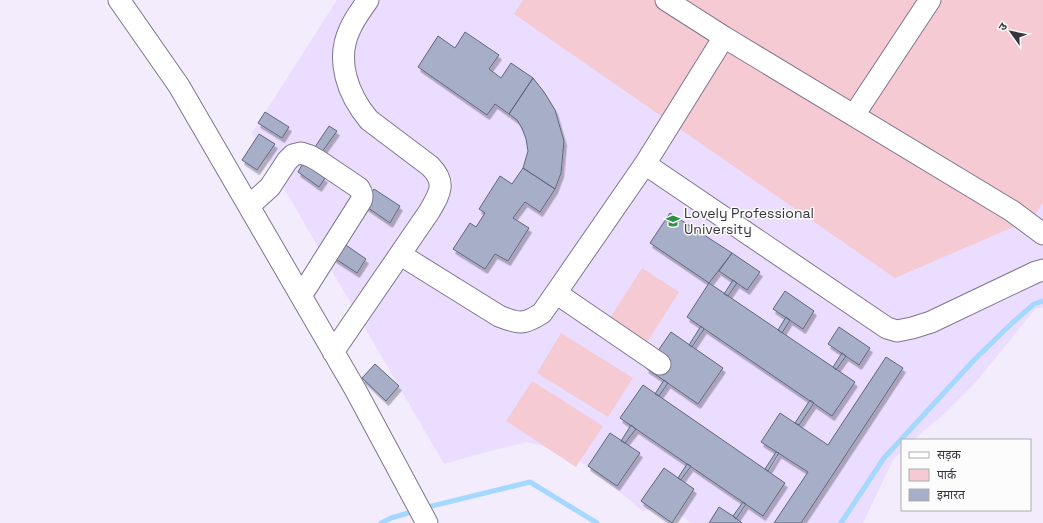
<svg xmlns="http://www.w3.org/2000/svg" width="1043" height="523" font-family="'Space Grotesk','Noto Sans Devanagari',sans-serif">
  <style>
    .built { fill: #eaddff }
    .green { fill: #f5cad2 }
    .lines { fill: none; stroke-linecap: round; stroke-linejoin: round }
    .stream { stroke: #a5d8ff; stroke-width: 5 }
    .building { fill: #a6aec8; stroke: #60677f; filter: url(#shadow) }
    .minor-casing { stroke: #80768e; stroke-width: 23 }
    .minor { stroke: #fff; stroke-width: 21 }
    .labels { text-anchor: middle; stroke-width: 3; stroke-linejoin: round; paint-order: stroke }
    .poi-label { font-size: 14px; fill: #38343e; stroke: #fcfcfc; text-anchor: start }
  </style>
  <defs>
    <filter id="shadow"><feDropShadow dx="2.5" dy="4.5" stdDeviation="0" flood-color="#0004"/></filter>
  </defs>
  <rect width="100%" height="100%" fill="#f2ecfc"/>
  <path class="built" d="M337 0H1043V308H1036L975 383 944 414 913 440H902V451L893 460 863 523H691L670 508 643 511 595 472 564 451 526 442 486 452 444 464 252 133Z"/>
  <path class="green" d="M523 0H1043V203L1032 219 895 278 514 14Z
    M642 268 679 292 647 342 610 318Z
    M561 333 633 378 608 417 537 373Z
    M532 381 603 426 576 467 506 421Z"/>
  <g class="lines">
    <path class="stream" d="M424 508 530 482 597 523
      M381 523 391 518 415 511
      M841 523 884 458 975 359 1010 325 1034 304 1043 301"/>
  </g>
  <path class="building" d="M465 32 499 55 489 69 501 78 511 63 533 78 509 114 495 104 487 115 418 67 438 36 455 48Z
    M533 78 544 92 555 110 564 141 561 173 555 189 523 168 528 151 526 139 522 128 517 120 509 114Z
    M265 112 289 127 282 138 258 123Z
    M329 126 337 131 322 152 315 147Z
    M259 134 275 144 257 170 242 160Z
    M303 163 325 178 319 187 298 172Z
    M523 168 555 189 540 212 525 202 513 218 529 228 508 261 495 254 485 269 453 249 470 223 476 227 485 213 479 209 500 176 512 184Z
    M374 189 400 206 390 223 364 205Z
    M670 213 732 253 709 283 650 243Z
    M340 241 366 259 357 273 331 256Z
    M732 253 760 272 747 290 719 271Z
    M733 280 737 283 728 296 724 294Z
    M709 283 855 382 832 416 687 317Z
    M785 291 814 311 803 329 773 309Z
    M786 317 790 320 782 333 778 330Z
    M701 326 704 329 692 347 689 345Z
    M839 327 870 348 859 365 828 344Z
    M671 332 723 368 698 404 646 368Z
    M842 353 846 356 836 370 833 367Z
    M886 357 903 368 801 523H774L808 472 761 442 780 413 828 445Z
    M375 364 399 386 386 401 362 378Z
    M664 380 668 383 659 396 655 394Z
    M643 385 785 483 763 516 620 418Z
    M810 400 814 403 799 425 795 423Z
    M631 425 636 429 625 443 621 441Z
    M610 433 640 453 617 486 588 466Z
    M776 452 779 453 768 471 765 469Z
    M687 464 691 466 681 480 678 478Z
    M664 468 694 489 672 523 641 501Z
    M743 502 746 504 736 519 733 516Z
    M719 507 733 516 742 523H709Z"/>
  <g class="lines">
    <defs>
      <path id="minor" d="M119 0 179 86 355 389 427 523
        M666 0 724 37 1012 211 1043 234
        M854 115 930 0
        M645 164 724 37
        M249 206 270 187 287 161 293 155 301 153 310 156 319 161 359 188C362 193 363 196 361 201L301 296
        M401 255 499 316C519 324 524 325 542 313L645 164 887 328 897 331 912 328 931 322 1036 272 1043 270
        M556 293 660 364
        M333 352 429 212C440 193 447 183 430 166L369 120C348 95 335 60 350 29 354 19 362 9 368 0"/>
    </defs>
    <use href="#minor" class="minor-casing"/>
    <use href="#minor" class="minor"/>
  </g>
  <defs>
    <symbol id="university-bare" viewBox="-9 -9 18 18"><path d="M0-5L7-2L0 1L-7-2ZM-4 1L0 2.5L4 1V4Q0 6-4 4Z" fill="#2d9045" stroke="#fcfcfc" stroke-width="2.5" paint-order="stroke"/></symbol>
  </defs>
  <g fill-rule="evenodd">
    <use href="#university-bare" x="663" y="211" width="20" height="20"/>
  </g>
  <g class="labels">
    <g class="poi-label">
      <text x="684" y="218">Lovely Professional<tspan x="684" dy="16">University</tspan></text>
    </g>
  </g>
  <rect x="901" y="439" width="130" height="72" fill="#fcfcfc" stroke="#aeacb0"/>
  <rect x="909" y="452" width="20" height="6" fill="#ffffff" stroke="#aeacb0"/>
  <text x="937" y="459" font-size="12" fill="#38343e">सड़क</text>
  <rect x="909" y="469" width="20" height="12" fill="#f5cad2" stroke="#aeacb0"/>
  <text x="937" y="479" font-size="12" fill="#38343e">पार्क</text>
  <rect x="909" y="489" width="20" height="12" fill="#a6aec8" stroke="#aeacb0"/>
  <text x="937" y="499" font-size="12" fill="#38343e">इमारत</text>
  <g transform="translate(1011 32) rotate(303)" stroke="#fcfcfc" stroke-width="3" paint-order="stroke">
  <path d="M0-3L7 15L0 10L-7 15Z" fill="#38343e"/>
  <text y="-6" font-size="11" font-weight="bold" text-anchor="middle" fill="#38343e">उ</text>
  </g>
</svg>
